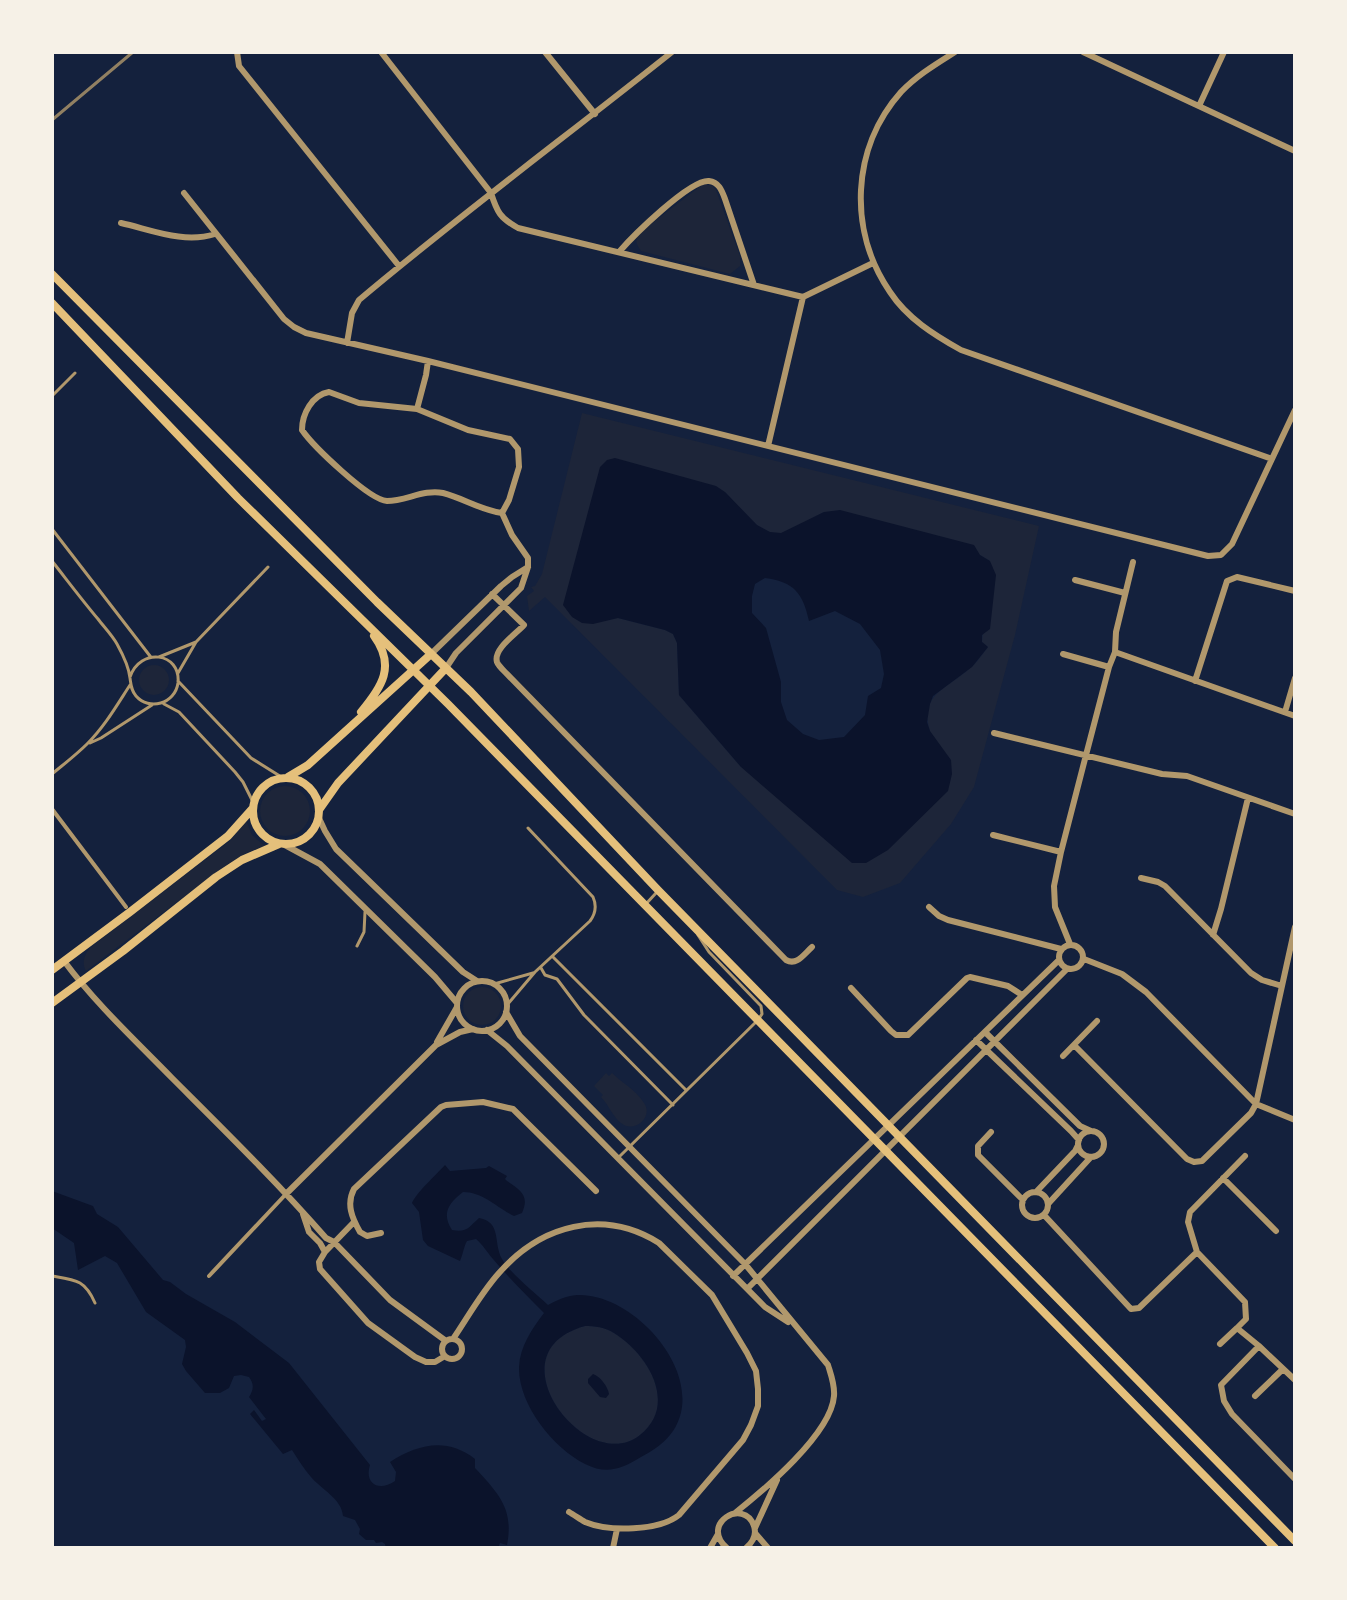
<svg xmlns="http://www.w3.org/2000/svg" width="1347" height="1600" font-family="'Public Sans',sans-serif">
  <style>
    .green { fill: #1d2539; fill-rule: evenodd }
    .water { fill: #0b132b; fill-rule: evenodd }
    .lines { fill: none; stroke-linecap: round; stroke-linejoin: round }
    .service { stroke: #b1986c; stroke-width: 3 }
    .pedestrian { stroke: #b1986c; stroke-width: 4 }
    .minor { stroke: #b1986c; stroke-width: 6 }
    .secondary { stroke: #e5c07b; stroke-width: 8 }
    .rail { stroke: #918062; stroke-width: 3 }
  </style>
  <rect width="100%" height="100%" fill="#14213d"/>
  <path class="green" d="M703 184 713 186 716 190 740 256V266L730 274 641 251C636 244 635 241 638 234Z
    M582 413 1039 526 1015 635 974 787 951 824 900 883 863 897 837 890 545 597 529 611 527 596 534 591 531 587 535 586 542 574ZM725 492C738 506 761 538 782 533 794 530 812 518 824 512L980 555 990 561 982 642 988 647C982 654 978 662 971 667 950 688 918 693 930 731L741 767 679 695 677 643 673 634 665 630 618 618Z
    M139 680a15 15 0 1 1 30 0a15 15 0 1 1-30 0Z
    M260 811a25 25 0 1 1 50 0a25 25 0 1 1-50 0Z
    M246 820 252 835 265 846 246 853 222 868 86 971C81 963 85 953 91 947L231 840Z
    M463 1006a19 19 0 1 1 38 0a19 19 0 1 1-38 0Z
    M606 1073 609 1076 612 1073C622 1083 635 1089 644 1103 654 1117 634 1134 621 1123 612 1116 609 1105 601 1097L603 1095 594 1086Z
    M585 1326C595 1326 605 1327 614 1333 647 1353 679 1404 640 1435 587 1478 489 1352 585 1326Z"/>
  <path class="water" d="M615 458 716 486 725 492 757 525 770 532 781 533 824 512 840 510 974 545 980 555 990 561 996 575 990 629 982 635V642L988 647 972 667 933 696 930 704 927 722 930 731 951 760 952 774 948 791 888 850 866 863H852L741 767 679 695 677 643 673 634 665 630 618 618 593 624 582 623 572 617 563 605 600 467 607 460ZM765 578C794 582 803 593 809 621L835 611 860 624 880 650 884 674 881 688 868 696 865 715 844 737 819 740 803 734 787 720 781 702V682L766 628 752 613V596L755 584Z
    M445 1165 450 1171 486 1168 489 1166 507 1176 505 1179 507 1181C520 1190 530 1195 522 1213L514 1216C496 1207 483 1192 463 1192 449 1203 441 1213 452 1230 467 1233 469 1227 479 1218 502 1222 493 1243 502 1259 508 1271 537 1295 548 1305 557 1300 566 1296 577 1295 636 1292 713 1381 670 1435 662 1445 652 1451 641 1457 621 1469 607 1475 585 1464 553 1448 518 1404 519 1367 520 1346 532 1329 544 1313 527 1296 509 1278 493 1259 487 1252 483 1245 476 1239L467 1241C464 1246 463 1254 460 1261L428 1246 423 1240 419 1212 412 1203C416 1193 436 1175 445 1165ZM585 1326C595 1326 605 1327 614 1333 647 1353 679 1404 640 1435 587 1478 489 1352 585 1326Z
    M52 1191 93 1206 97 1214 118 1227 163 1280 170 1282 186 1294 235 1322 289 1363 370 1465C364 1484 379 1492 395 1481L396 1472 390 1462C418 1444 447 1437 475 1459V1468C499 1494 514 1509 507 1545L500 1543 498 1548H386L385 1544 382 1542 376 1543 374 1540H366L359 1534 360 1529 355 1520 343 1516C342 1499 321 1489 311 1477 304 1469 298 1459 292 1450L283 1454 250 1414 254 1410 262 1421 266 1419 249 1397C254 1389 254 1384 249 1377L241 1375 234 1376 229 1388 220 1393H205L186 1371 182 1364 186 1347 185 1340 146 1312 117 1263 105 1256 78 1270 74 1243 52 1228Z
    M593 1374C600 1376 608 1387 609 1394L606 1398 600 1397 588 1383V1379Z"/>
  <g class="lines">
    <path class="service" d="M52 396 75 373
      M52 529 150 656
      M52 561C67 580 82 600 98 619 104 627 112 635 117 644 122 653 129 668 130 678 131 685 131 690 136 696 149 711 175 704 178 683 181 652 140 647 130 677
      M159 657 196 642
      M178 673 196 642 268 567
      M178 681 251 758 283 778
      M164 704 179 712 235 772 243 782 254 804
      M90 743 101 738 152 705
      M52 774C64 764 76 755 87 744 105 726 117 705 130 685
      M645 905 656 893
      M357 946 364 932 365 912
      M553 957 686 1090
      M541 968 545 975 557 979 584 1015 673 1105
      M494 984 533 973
      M507 1005 535 972 590 921C596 913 597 906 593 897L528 828
      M620 1156 758 1020 762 1014 761 1006 709 952 698 935
      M52 1276C76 1280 85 1280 95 1303"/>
    <path class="pedestrian" d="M52 809 126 907
      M209 1276 286 1194"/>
    <path class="minor" d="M237 52 239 66 399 266
      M381 52 491 193C497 212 500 218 518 228L803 297 873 263
      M545 52 595 114
      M955 52C936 64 916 76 901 92 851 148 848 231 890 292 907 318 934 335 961 350L1272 459
      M1083 52 1295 151
      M1199 106 1224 52
      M184 193 284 319 294 327 306 333 428 361 1208 556 1221 555 1232 544 1295 410
      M121 223C152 230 184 244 215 234
      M619 252C632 237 690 179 709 181 719 182 722 191 725 199L754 285
      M347 343 352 313 359 300C461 214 568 135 672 52
      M329 392 359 403 417 409 468 430 510 439 518 449 519 467 509 500 502 513C480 510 463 498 443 493 424 489 406 501 387 501 369 500 313 446 302 430 302 414 312 395 329 392Z
      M417 409 426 375 428 361
      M768 446 803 297
      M1075 580 1125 593
      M492 594 524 625C516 634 493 649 497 662 498 665 503 670 505 672L786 960C797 966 804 954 812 947
      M1115 652 1295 716
      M431 654 501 586 512 577 528 567
      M1063 654 1109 667
      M446 668 456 653 521 588 528 567V558L512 535 502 513
      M1195 681 1227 581 1237 577 1295 591
      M1285 712 1295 678
      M994 733 1162 774 1187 776 1295 814
      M318 816 325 831 336 849 463 972 477 981
      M993 835 1061 852
      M283 844 320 864 435 977 457 1003
      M1141 878 1158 882 1165 886 1251 973 1262 980 1282 986
      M929 907 939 916 948 920 1061 949
      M1213 935 1221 909 1248 798
      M1070 944 1055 907 1054 886 1061 852 1086 755 1109 667 1115 652 1116 632 1133 562
      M1059 957a12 12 0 1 1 24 0a12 12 0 1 1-24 0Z
      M1084 959 1122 974 1146 992 1256 1104 1295 1120
      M64 961C96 1004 135 1040 172 1078 224 1130 277 1182 326 1238L334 1242 390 1300 446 1341
      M457 1006a25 25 0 1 1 50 0a25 25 0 1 1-50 0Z
      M851 988 891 1031 896 1035H908L967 978 970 977 1008 986 1022 995
      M506 1012 520 1036 745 1264 828 1365C831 1375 835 1385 834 1396 831 1434 764 1490 735 1513
      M487 1030 507 1046 765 1307 788 1322
      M985 1032 1080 1126 1091 1131
      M976 1040 1071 1131 1079 1140
      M437 1042 457 1007
      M1074 1045 1187 1159 1194 1162 1202 1161 1251 1113 1256 1104 1295 927
      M1063 1056 1097 1021
      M1078 1144a13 13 0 1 1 26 0a13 13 0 1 1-26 0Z
      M991 1132 978 1146V1155L1023 1200
      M1223 1178 1276 1231
      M1036 1192 1075 1151 1078 1145
      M1022 1205a13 13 0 1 1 26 0a13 13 0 1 1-26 0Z
      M286 1194 436 1045 460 1032 473 1029
      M1048 1204 1091 1157
      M303 1214 309 1232 320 1243 325 1252 319 1262 320 1269 368 1323 415 1357 426 1362H435L445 1356
      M1044 1215 1131 1309 1139 1308 1197 1252 1245 1302 1246 1319 1237 1328 1259 1346 1221 1385 1224 1401 1232 1414 1295 1479
      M381 1233 367 1236 360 1232C352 1218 346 1204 354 1189L441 1107 446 1105 483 1102 513 1109 596 1191
      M325 1252 354 1222
      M1197 1252 1188 1222 1190 1212 1245 1156
      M733 1276 1059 960
      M747 1289 1067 969
      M453 1339C468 1317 481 1293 499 1273 541 1225 603 1208 659 1243L712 1295 747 1353 756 1371 758 1389V1406L751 1425 743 1440 679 1515C659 1531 609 1532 585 1522 580 1519 574 1515 569 1512
      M442 1349a10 10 0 1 1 20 0a10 10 0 1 1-20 0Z
      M1220 1344 1237 1328
      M1259 1346 1295 1380
      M1255 1396 1283 1369
      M755 1528 777 1480
      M755 1533 768 1548
      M613 1548 617 1529
      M710 1548 718 1534
      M727 1548C699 1524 744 1497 754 1526 757 1535 753 1542 746 1548"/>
    <path class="secondary" d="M52 274 377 602 471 692 658 890 1295 1541
      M52 303 238 498 448 704 1275 1548
      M361 712C382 687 396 666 374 636
      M288 777 308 765 431 654
      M253 811a33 33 0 1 1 66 0a33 33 0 1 1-66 0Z
      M319 810 338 783 446 668
      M52 970 130 912 228 836 253 808
      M52 1003 123 951 216 877 242 860 279 844"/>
    <path class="rail" d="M52 120 133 52"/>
  </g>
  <rect width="1347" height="1600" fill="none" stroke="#f6f1e7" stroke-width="108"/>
</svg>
